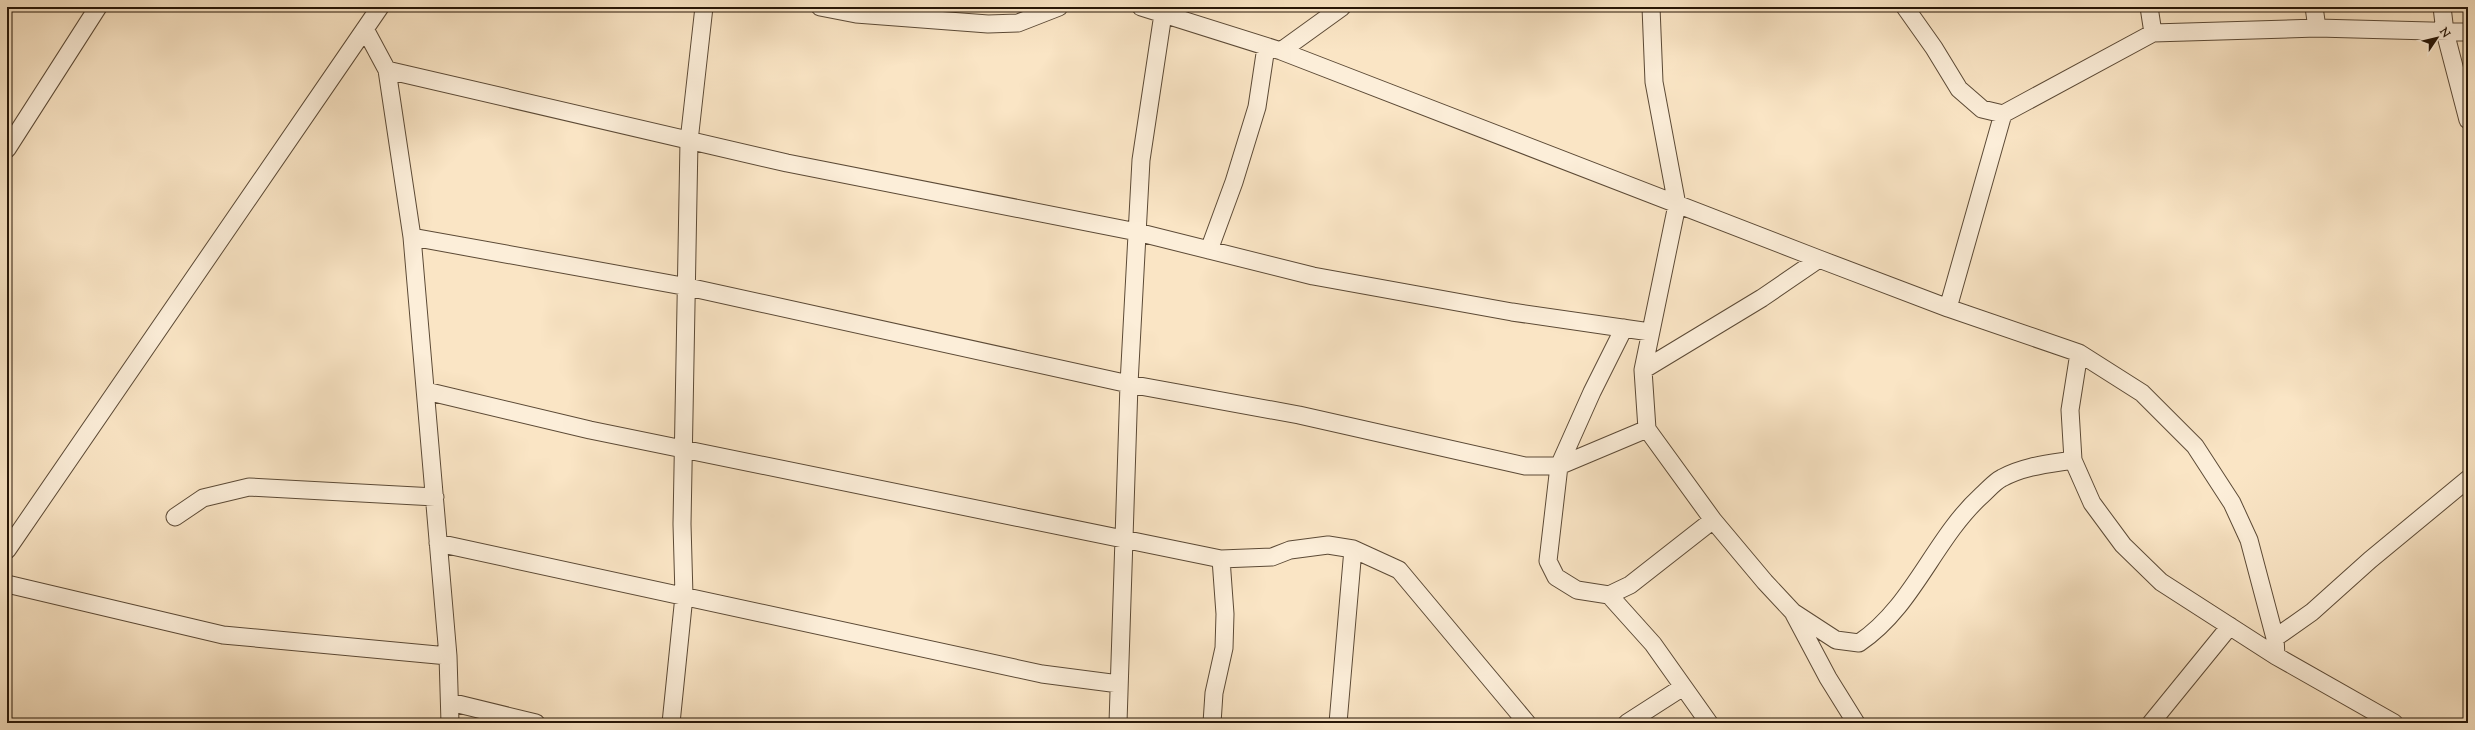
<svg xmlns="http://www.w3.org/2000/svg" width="2475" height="730" font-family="'Sorts Mill Goudy',serif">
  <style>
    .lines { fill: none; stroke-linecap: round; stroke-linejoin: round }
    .street-casing { stroke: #5c4a36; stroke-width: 19 }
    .street { stroke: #fceed9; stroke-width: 17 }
  </style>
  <rect width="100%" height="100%" fill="#fae5c5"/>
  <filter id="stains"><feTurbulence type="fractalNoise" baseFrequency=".005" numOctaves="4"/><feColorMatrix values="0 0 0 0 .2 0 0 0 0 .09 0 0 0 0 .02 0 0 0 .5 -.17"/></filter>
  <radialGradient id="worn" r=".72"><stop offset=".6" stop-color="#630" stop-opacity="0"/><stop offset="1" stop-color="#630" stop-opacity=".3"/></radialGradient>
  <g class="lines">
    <defs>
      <path id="street" d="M820 7 856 14 988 24 1018 23 1059 7
        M1141 7 1281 51 1819 259 1948 308 2079 353 2142 393 2195 446 2232 503 2249 540 2275 638 2276 656
        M1651 7 1654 82 1677 205 1643 370 1647 429 1713 520 1765 582 1793 612 1836 640 1859 643C1913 607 1934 539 1981 496 1988 490 1994 482 2002 478 2024 466 2048 464 2073 460
        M1905 7 1934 48 1959 89 1982 109 2003 114 2153 33 2149 7
        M2314 7 2317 28
        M2442 7 2445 32 2468 120
        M365 29 387 70 412 237 448 656 450 723
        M2153 33 2317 28 2468 32
        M1281 51 1342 7
        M387 70 787 163 1137 232 1313 276 1512 312 1650 332
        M7 149 98 7
        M412 237 688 287 1129 384 1299 415 1525 466H1559L1647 429
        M1209 250 1234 182 1257 107 1266 47
        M1948 308 2003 114
        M1624 328 1592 392 1559 466 1548 561 1556 577 1577 590 1609 595 1630 585 1713 520
        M2079 353 2070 410 2073 460 2092 503 2123 545 2161 582 2276 656 2394 723
        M1643 370 1762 298 1819 259
        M426 391 590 430 1221 559 1272 557 1290 550 1328 545 1353 549 1399 570 1527 723
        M175 517 203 498 249 487 435 497
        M438 543 1042 674 1119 684
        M7 550 380 7
        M7 584 223 635 448 656
        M1609 595 1653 644 1709 723
        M1794 614 1828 678 1856 723
        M2275 638 2312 612 2370 560 2468 479
        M450 702 536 723
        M671 723 684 596 682 524 689 141 704 7
        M1118 723 1129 384 1141 160 1163 14
        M1212 723 1214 693 1224 648 1225 614 1221 559
        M1338 723 1353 549
        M1627 723 1683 687
        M2151 723 2230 626"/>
    </defs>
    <use href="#street" class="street-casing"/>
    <use href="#street" class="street"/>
  </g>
  <rect width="2475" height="730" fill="none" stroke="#fae5c5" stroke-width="24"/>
  <rect x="8" y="8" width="2459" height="714" fill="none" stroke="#271607" stroke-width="2"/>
  <rect x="12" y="12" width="2451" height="706" fill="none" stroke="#271607"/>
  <g transform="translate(2437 38) rotate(55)" stroke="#fceed9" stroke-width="3" paint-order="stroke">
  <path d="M0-3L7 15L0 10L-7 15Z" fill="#271607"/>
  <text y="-6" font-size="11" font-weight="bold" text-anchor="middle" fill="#271607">N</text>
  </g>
  <rect width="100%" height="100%" filter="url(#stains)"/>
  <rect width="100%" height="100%" fill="url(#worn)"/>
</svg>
